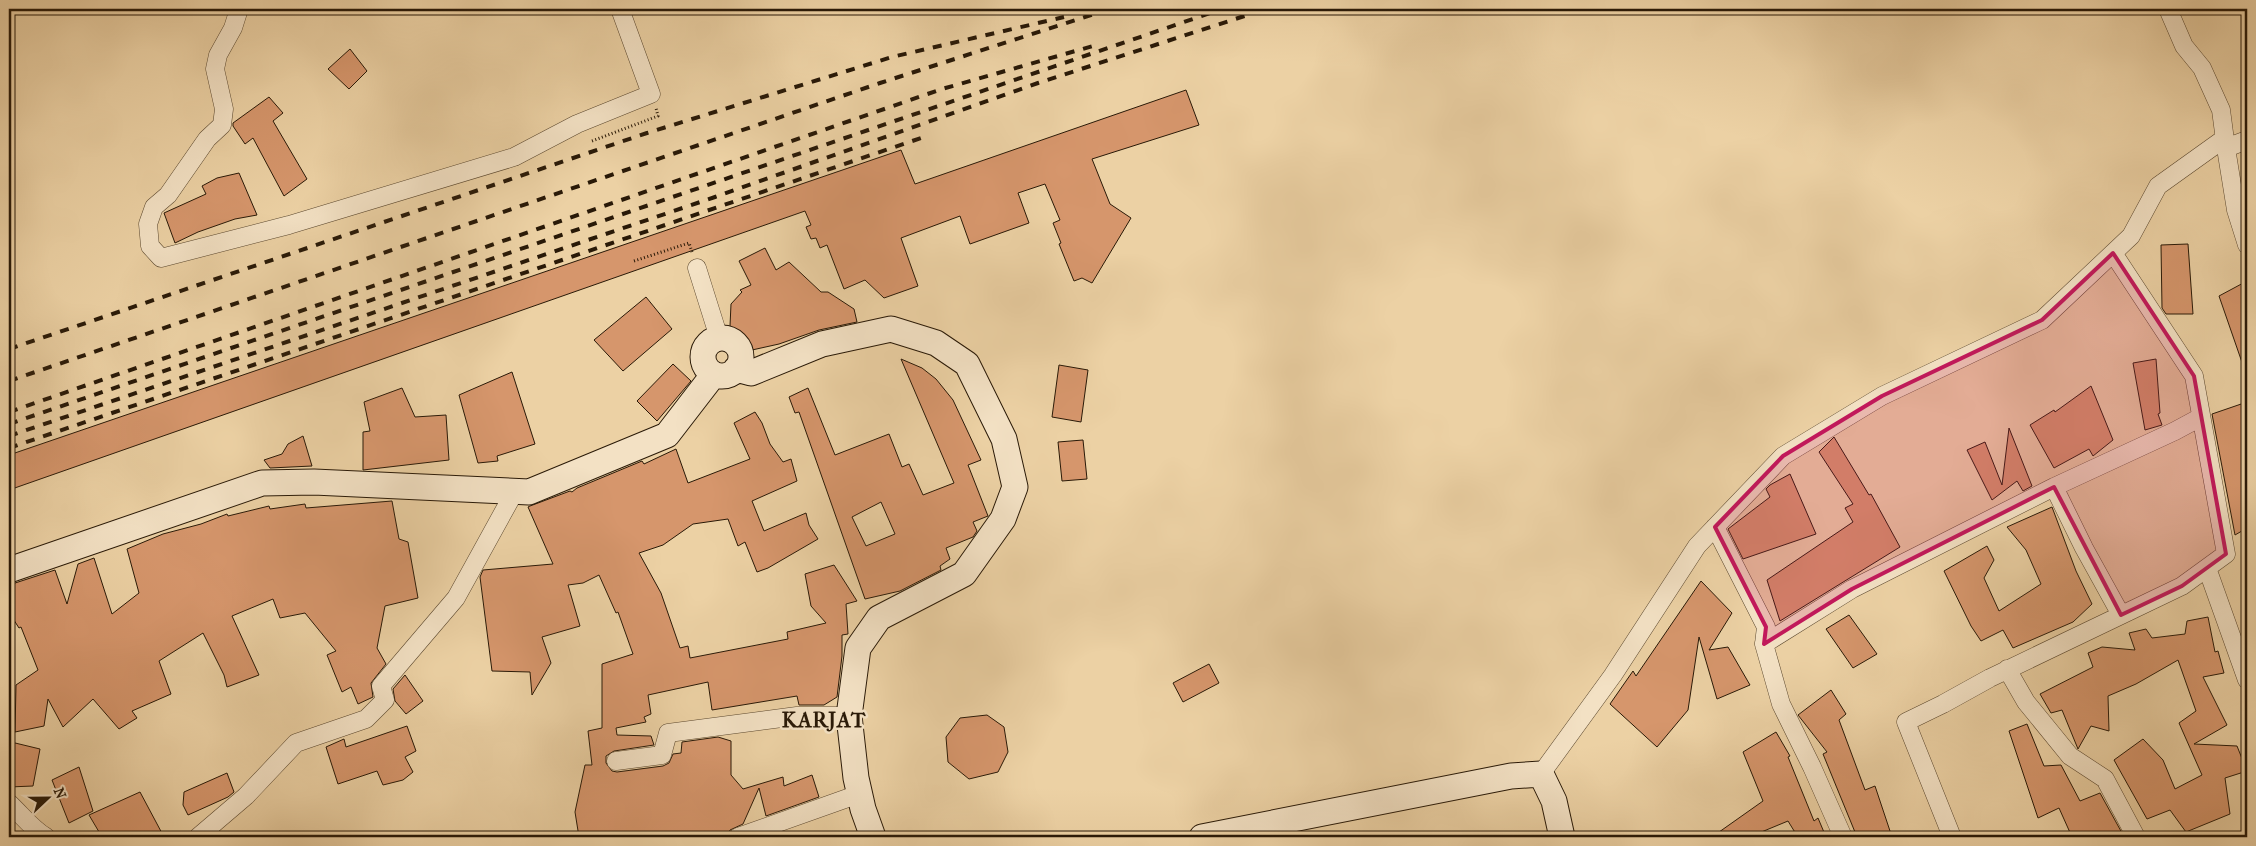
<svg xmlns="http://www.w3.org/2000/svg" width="2256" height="846" font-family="'IM FELL French Canon',serif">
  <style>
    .building { fill: #d6966c; stroke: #291907; fill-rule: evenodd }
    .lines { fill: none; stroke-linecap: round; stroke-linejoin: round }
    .street-casing { stroke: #5a472e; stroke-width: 19 }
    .secondary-casing { stroke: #291907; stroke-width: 27 }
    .path { stroke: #291907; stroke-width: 3; stroke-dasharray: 1 2.5; stroke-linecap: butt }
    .street { stroke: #f3e1c4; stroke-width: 18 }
    .secondary { stroke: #f3e1c4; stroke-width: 25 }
    .rail { stroke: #291907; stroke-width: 4; stroke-dasharray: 9 9; stroke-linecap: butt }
    .marked { fill: #c2185b; fill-opacity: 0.2; stroke: #c2185b; stroke-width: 4; stroke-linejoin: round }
    .labels { text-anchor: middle; stroke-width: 5; stroke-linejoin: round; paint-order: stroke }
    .district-label { font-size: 21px; font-weight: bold; letter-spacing: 1px; fill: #291907; stroke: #f3e1c4 }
  </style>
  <rect width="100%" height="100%" fill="#ecd1a4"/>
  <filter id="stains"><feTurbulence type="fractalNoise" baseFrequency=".004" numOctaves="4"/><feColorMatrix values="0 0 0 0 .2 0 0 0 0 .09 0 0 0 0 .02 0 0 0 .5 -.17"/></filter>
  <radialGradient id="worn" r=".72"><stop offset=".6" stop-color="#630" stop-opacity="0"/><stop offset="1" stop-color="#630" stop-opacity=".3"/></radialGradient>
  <path class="building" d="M350 49 367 71 349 89 328 69Z
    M1186 90 1199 125 1092 159 1110 204 1131 218 1092 283 1082 278 1074 281 1059 244 1061 243 1053 223 1060 220 1045 184 1018 193 1029 223 970 244 960 216 901 238 918 286 884 298 865 280 844 289 827 245 820 248 816 238 811 239 806 227 811 225 805 211 9 490V455L901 150 915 184Z
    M269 97 283 113 273 121 307 179 284 196 253 138 245 144 233 126V123Z
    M239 173 257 215 235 219 198 232 175 243 164 213 206 194 202 186 217 178Z
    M2188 244 2193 314H2166L2162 308 2161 245Z
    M765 248 776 270 789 262 821 292H828L854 309 857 322 819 330 779 344 743 352 730 326 731 304 742 292 740 290 751 285 739 261Z
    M2247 281V371H2245L2219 296Z
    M646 297 672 329 623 371 594 340Z
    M901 359 922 368 936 379 953 400 981 460 968 465 988 516 973 522 977 531 973 537 946 548 950 559 940 566 941 570 900 591 865 599 799 412 795 413 789 397 808 388 835 455 889 434 902 467 909 464 923 495 954 483ZM881 502 895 534 866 546 852 517Z
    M2156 359 2160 413 2158 414 2162 425 2145 430 2133 363Z
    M673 364 691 381 657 421 637 401Z
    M1059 365 1088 370 1081 422 1052 417Z
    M512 372 535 444 497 456 498 461 478 463 459 395Z
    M2091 386 2113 440 2093 456 2089 449 2054 468 2030 425 2054 410 2055 412Z
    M402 388 415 417 446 415 449 460 363 470V432L370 431 364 402Z
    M2247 402V528L2235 535 2212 414Z
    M755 412 762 423 770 444 783 462 791 459 797 481 752 501 764 531 806 513 809 525 818 539 768 568 757 572 745 542 738 546 728 519 693 524 663 545 639 553 661 593 680 648 688 646 690 658 788 639 787 632 826 623 811 606 805 574 834 565 857 601 846 604 848 634 842 635V656L837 697 824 705H799L797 696 712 710 708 682 648 695 651 714 644 717 646 722 616 728 617 735 651 736 654 745 614 751 606 756V763L612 771 617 772 663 766 669 763 673 754 681 753 682 742 718 737 731 741V775L743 789 783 777 784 786 812 775 819 797 766 816 759 788 743 824 730 830 728 837H579L575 812 585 765H592L588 731 602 728V664L633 654 618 612 616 613 599 575 583 583 568 585 580 626 542 637 551 663 532 695 530 672 492 671 480 577 483 570 553 564 528 507 530 506 570 491 572 492 577 488 642 461 644 464 676 449 688 483 750 459 734 423Z
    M2009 428 2032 486 2023 491 2017 481 1992 500 1967 450 1985 442 2002 485Z
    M303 436 312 466 270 468 264 460 282 454 288 444Z
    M1834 437 1869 495 1871 494 1900 547 1780 621 1767 580 1853 522 1845 508 1853 504 1819 452Z
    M1083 440 1087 479 1062 481 1058 442Z
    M1790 474 1816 534 1743 559 1728 529 1770 497 1766 489 1770 485Z
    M392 501 399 539 408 542 418 598 385 606 377 648 386 664 371 683 373 697 358 704 351 687 342 692 327 655 336 651 305 613 280 618 273 599 232 616 259 675 227 687 224 675 203 633 159 661 171 694 132 711 137 718 119 729 93 699 63 727 48 699 44 726 15 732 16 685 38 670 21 627 19 628 10 614 9 585 55 570 67 604 78 564 94 558 112 614 139 593 127 549 163 534 201 524 227 514 228 516 269 506 270 509 305 504 306 508Z
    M2052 507 2076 571 2092 604 2073 622 2013 648 2003 630 1981 641 1971 626 1944 571 1987 546 1994 560 1984 578 1999 611 2041 584 2026 550 2007 527Z
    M1701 581 1732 613 1709 650 1728 647 1750 685 1717 699 1699 637 1688 710 1657 747 1610 704 1633 671 1636 676Z
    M1849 615 1877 654 1853 668 1826 629Z
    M2208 617 2215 652 2218 651 2224 673 2203 677 2227 725 2194 744 2237 746 2247 771 2225 778 2230 814 2186 832 2170 810 2147 819 2114 760 2143 739 2163 760 2175 789 2202 775 2179 723 2196 711 2178 660 2136 684 2108 696 2109 731 2091 726 2078 749 2062 710 2051 713 2040 694 2093 667 2088 653 2102 647 2135 650 2129 633 2146 629 2152 638 2185 634 2187 621Z
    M1209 664 1219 683 1183 702 1173 683Z
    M405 675 423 701 406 714 395 701 393 689Z
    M1831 690 1846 714 1839 720 1865 790 1875 786 1892 837H1857L1823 754 1827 752 1798 715Z
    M987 715 1004 727 1008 752 998 772 969 779 948 762 946 737 960 718Z
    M2027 724 2044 766 2061 765 2080 801 2100 793 2122 833 2114 837H2072L2059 808 2038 818 2009 731Z
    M407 726 416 751 405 757 413 772 403 780 383 785 377 771 338 784 326 747 344 739 346 747Z
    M1776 732 1790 756 1788 757 1814 821 1818 818 1826 837H1790L1796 834 1788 821 1759 833 1761 837H1712L1763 801 1743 752Z
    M11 742 40 749 33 786 9 787Z
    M79 767 93 811 69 823 52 780Z
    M227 773 234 792 228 797 188 815 183 805 184 792Z
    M140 792 164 837H102L89 815Z"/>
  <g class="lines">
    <defs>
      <path id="street" d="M239 9 233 28 218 55 215 69 224 109 222 125 207 139 168 195 154 207 148 224 150 246 161 258 289 225 514 157 577 124 651 94 620 9
        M2168 9 2184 46 2202 68 2221 110 2226 148
        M2247 140 2226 148 2236 210 2247 245
        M697 268 719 338
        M2054 487 2175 431 2201 417
        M1715 527 1766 627 1764 644
        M2207 568 2247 680
        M2007 669 2026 702 2070 756 2105 779 2136 837
        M616 761 662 755 668 733 797 716H849
        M1541 774 1613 675 1697 546 1783 456 1882 396 2042 320 2131 236 2158 186 2225 138
        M9 803C22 815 31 828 46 837
        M198 837 246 796 296 743 366 719 385 700 381 686 456 598 515 491
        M738 837 859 794
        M1843 837 1812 767 1781 704 1764 644 1852 589 2054 487 2084 548 2121 615
        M1952 837 1906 722 1943 704 1990 678 2182 586 2226 554 2194 376 2113 253"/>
      <path id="secondary" d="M703 357a19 19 0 1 1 38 0a19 19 0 1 1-38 0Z
        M736 369 751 373 822 344 891 329 936 343 967 364 1004 439 1015 487 1003 519 964 574 879 618 858 648 849 716 856 778 863 809 873 837
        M9 570 262 483 314 482 529 492 667 435 714 374
        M1202 837 1511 776 1541 774 1554 801 1562 837"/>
    </defs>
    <use href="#street" class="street-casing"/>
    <use href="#secondary" class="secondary-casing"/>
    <path class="path" d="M592 141 658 116 656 108
      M634 261 689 243 692 252"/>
    <use href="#street" class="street"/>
    <use href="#secondary" class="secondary"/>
    <path class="rail" d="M9 349 647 133 892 57 1064 17
      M9 381 880 83 1110 9
      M9 412 942 89 1093 46
      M9 424 1222 9
      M9 436 715 197 1038 83 1266 9
      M9 448 924 137"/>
  </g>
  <path class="marked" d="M2113 253 2194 376 2226 554 2182 586 2121 615 2054 487 1852 589 1764 644 1766 627 1715 527 1783 456 1882 396 2042 320Z"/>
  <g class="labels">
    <g class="district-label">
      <text x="824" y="727">KARJAT</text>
    </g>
  </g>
  <rect width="2256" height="846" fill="none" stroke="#ecd1a4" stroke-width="30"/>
  <rect x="10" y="10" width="2236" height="826" fill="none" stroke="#291907" stroke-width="2.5"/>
  <rect x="15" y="15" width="2226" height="816" fill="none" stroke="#291907"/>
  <g transform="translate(48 798) rotate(68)" stroke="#f3e1c4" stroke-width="4" paint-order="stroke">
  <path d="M0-4L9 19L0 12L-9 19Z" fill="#291907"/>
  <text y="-8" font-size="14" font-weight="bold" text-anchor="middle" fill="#291907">N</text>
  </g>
  <rect width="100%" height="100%" filter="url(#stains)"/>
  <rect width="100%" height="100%" fill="url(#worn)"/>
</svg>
